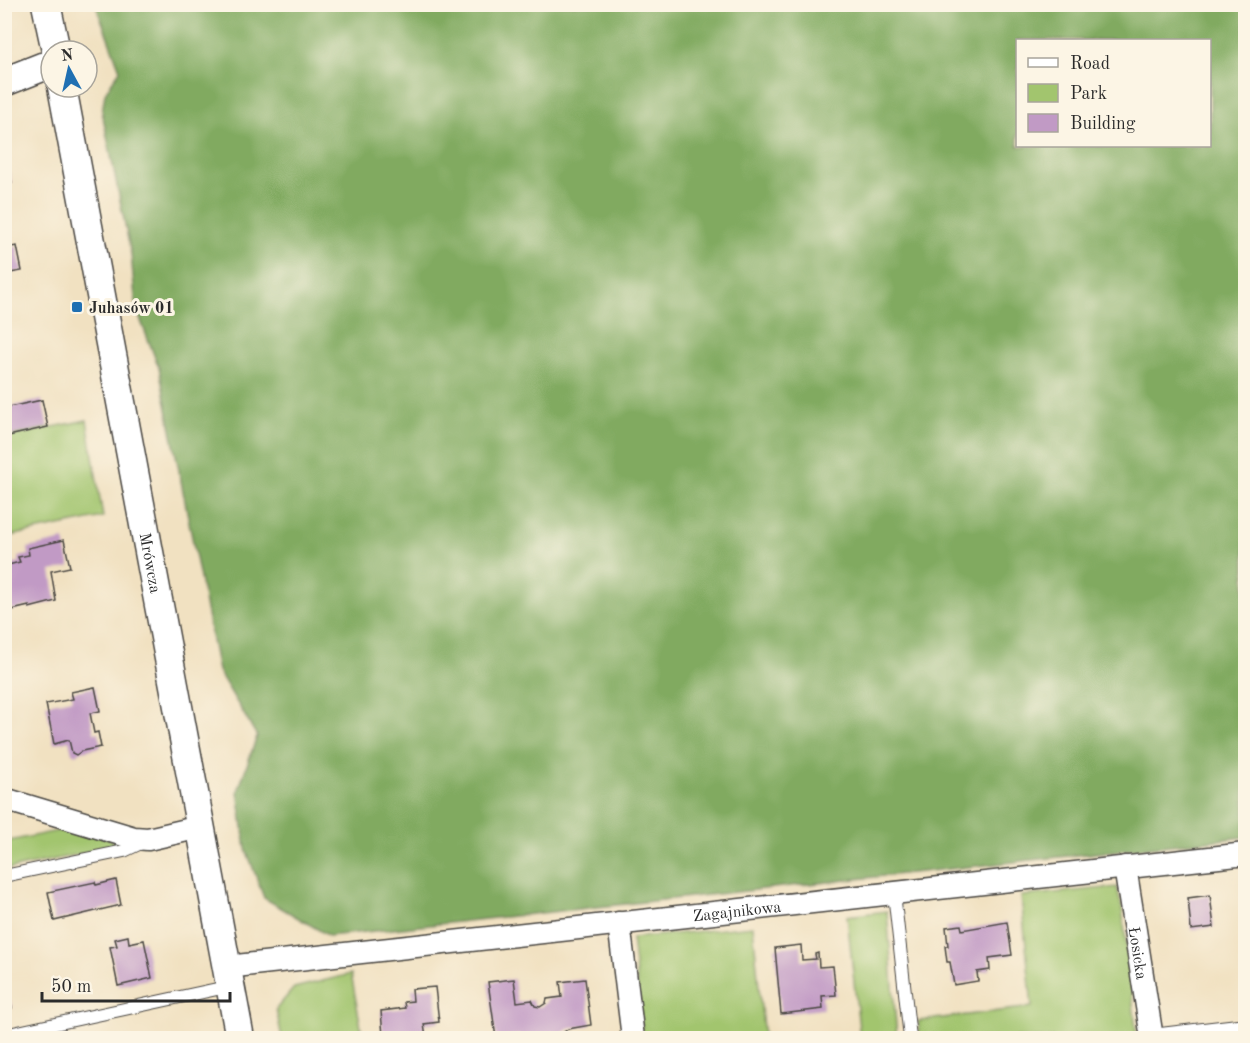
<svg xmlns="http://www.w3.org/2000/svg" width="1250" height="1043" font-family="'Old Standard TT',serif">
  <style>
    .green { fill: #a2c56e; stroke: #66784c; stroke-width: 1.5 }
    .forest { fill: #81aa61; stroke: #566a46; stroke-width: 1.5; fill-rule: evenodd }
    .building { fill: #c19ac5 }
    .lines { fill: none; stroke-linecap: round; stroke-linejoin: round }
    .service-casing { stroke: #494642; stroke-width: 14 }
    .minor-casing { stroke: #494642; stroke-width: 25 }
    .tertiary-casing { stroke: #494642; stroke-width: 31 }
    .service { stroke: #fff; stroke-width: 12 }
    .minor { stroke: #fff; stroke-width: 22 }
    .tertiary { stroke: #fff; stroke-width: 28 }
    .poi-dot { fill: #1f6fb2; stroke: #fcf5e5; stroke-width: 2 }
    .labels { text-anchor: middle; stroke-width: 6; stroke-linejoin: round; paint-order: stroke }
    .poi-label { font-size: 16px; font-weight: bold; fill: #2b2b2b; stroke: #fcf5e5; text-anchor: start }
    .street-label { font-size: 16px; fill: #2b2b2b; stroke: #fcf5e5 }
  </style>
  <rect width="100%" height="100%" fill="#fcf5e5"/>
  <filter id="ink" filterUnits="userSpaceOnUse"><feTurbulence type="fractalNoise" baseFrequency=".0167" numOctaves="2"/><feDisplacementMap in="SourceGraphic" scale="12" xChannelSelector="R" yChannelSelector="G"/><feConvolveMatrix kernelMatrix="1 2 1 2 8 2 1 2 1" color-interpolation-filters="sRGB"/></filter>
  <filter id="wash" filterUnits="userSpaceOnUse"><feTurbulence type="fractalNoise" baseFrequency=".008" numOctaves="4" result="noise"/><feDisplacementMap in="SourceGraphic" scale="24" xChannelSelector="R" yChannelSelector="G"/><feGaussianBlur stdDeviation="1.35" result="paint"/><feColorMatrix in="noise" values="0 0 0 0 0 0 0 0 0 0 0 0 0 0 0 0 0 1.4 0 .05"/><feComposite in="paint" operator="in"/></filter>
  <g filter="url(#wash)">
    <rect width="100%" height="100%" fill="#f1e1c1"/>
    <path class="green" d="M87 420 103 517 5 537 4 437Z
      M81 826 122 845 5 870 4 842Z
      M1117 887 1122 908 1137 1038H920L918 1021 1032 1007 1021 896Z
      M887 911 897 1038H860L847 916Z
      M753 926 764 1038H643L632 938Z
      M351 974 363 1038H282L276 1009 294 988Z"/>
    <path class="forest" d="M96 5H1245V837L329 936 264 898 246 849 238 791 257 736 218 671 159 368 136 308 131 254 102 112 105 93 120 70ZM1018 40H1210V146H1018Z"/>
    <g id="blocks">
      <path class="building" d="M4 153 12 183 4 185Z
        M7 228 11 247 17 246 22 271 4 274V229Z
        M42 400 48 427 4 437V408Z
        M64 540 70 567 51 571 56 601 29 608V606L12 610 4 583V566L20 562 18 557 29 555 28 548Z
        M95 687 100 711 90 713 94 733 98 732 101 747 82 751 76 755 72 753 69 740 54 744 46 704 73 699 71 692Z
        M116 880 121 905 54 921 48 892 95 882 96 885Z
        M1210 895 1214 927 1191 930 1188 898Z
        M1007 922 1012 955 989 958 990 970 977 972 978 981 954 985 950 962H947L945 946H948L946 927 961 925 962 930Z
        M128 936 129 943 144 940 152 978 118 986 110 947 117 946 115 939Z
        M801 945 802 960 816 959 815 954 818 953 819 967 833 966 836 995 822 996 823 1009 781 1014 775 948Z
        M4 974 12 1008 4 1009Z
        M514 979 517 1002 532 1000 535 1006 540 1007 546 1003 547 999 562 997 560 982 585 979 591 1025 568 1029 556 1038H524L519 1035 496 1038 488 982Z
        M435 987 439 1022 424 1024 426 1038H390V1035L383 1036 381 1011 405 1008 404 1002 413 1001 412 989Z"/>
    </g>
  </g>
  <g filter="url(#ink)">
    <use href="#blocks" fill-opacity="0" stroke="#494642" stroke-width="1.5"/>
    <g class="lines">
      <defs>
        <path id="service" d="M4 876 124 851 143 842
          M894 893 910 1038
          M4 1035 231 986
          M1152 1035 1246 1024"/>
        <g id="minor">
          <path d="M4 799 134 838 148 839 200 827"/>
          <path id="s1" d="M1125 867 1152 1038"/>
          <path d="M619 923 633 1038"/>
          <path id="s2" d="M227 967 1246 854"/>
        </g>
        <g id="tertiary">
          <path d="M46 4 56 51"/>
          <path d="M4 82 42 67 51 66"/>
          <path id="s3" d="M62 87 240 1038"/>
        </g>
      </defs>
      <use href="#service" class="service-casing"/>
      <use href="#minor" class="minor-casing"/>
      <use href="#tertiary" class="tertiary-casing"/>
      <use href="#service" class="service"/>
      <use href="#minor" class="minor"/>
      <use href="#tertiary" class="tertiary"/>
    </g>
  </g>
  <rect class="poi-dot" x="71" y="301" width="12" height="12" rx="3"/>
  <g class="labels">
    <g class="poi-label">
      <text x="89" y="313">Juhasów 01</text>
    </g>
    <g class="street-label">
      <text dy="6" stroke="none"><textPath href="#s3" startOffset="484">Mrówcza</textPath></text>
      <text dy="6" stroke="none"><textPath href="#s2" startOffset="513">Zagajnikowa</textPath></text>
      <text dy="6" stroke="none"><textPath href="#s1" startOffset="87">Łosicka</textPath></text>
    </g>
  </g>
  <rect width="1250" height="1043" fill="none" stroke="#fcf5e5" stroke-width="24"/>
  <rect x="1016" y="39" width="195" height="108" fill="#fcf5e5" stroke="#a8a49b" stroke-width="1.5"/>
  <rect x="1028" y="58" width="30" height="9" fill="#ffffff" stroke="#a8a49b" stroke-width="1.5"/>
  <text x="1070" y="69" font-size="18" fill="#2b2b2b">Road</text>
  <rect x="1028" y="84" width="30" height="18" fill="#a2c56e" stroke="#a8a49b" stroke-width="1.5"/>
  <text x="1070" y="99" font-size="18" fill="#2b2b2b">Park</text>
  <rect x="1028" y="114" width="30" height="18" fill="#c19ac5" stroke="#a8a49b" stroke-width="1.5"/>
  <text x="1070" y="129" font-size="18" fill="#2b2b2b">Building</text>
  <g transform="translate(69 69) rotate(352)"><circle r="28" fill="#fcf5e5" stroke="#a8a49b" stroke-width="1.5"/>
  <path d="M0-4.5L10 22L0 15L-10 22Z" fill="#1f6fb2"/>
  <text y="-9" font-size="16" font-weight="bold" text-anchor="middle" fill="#2b2b2b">N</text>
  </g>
  <path d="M42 992v9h188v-9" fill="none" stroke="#2b2b2b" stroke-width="3"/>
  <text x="51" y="992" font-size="18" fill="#2b2b2b" stroke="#fcf5e5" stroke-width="4.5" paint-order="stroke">50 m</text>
</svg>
